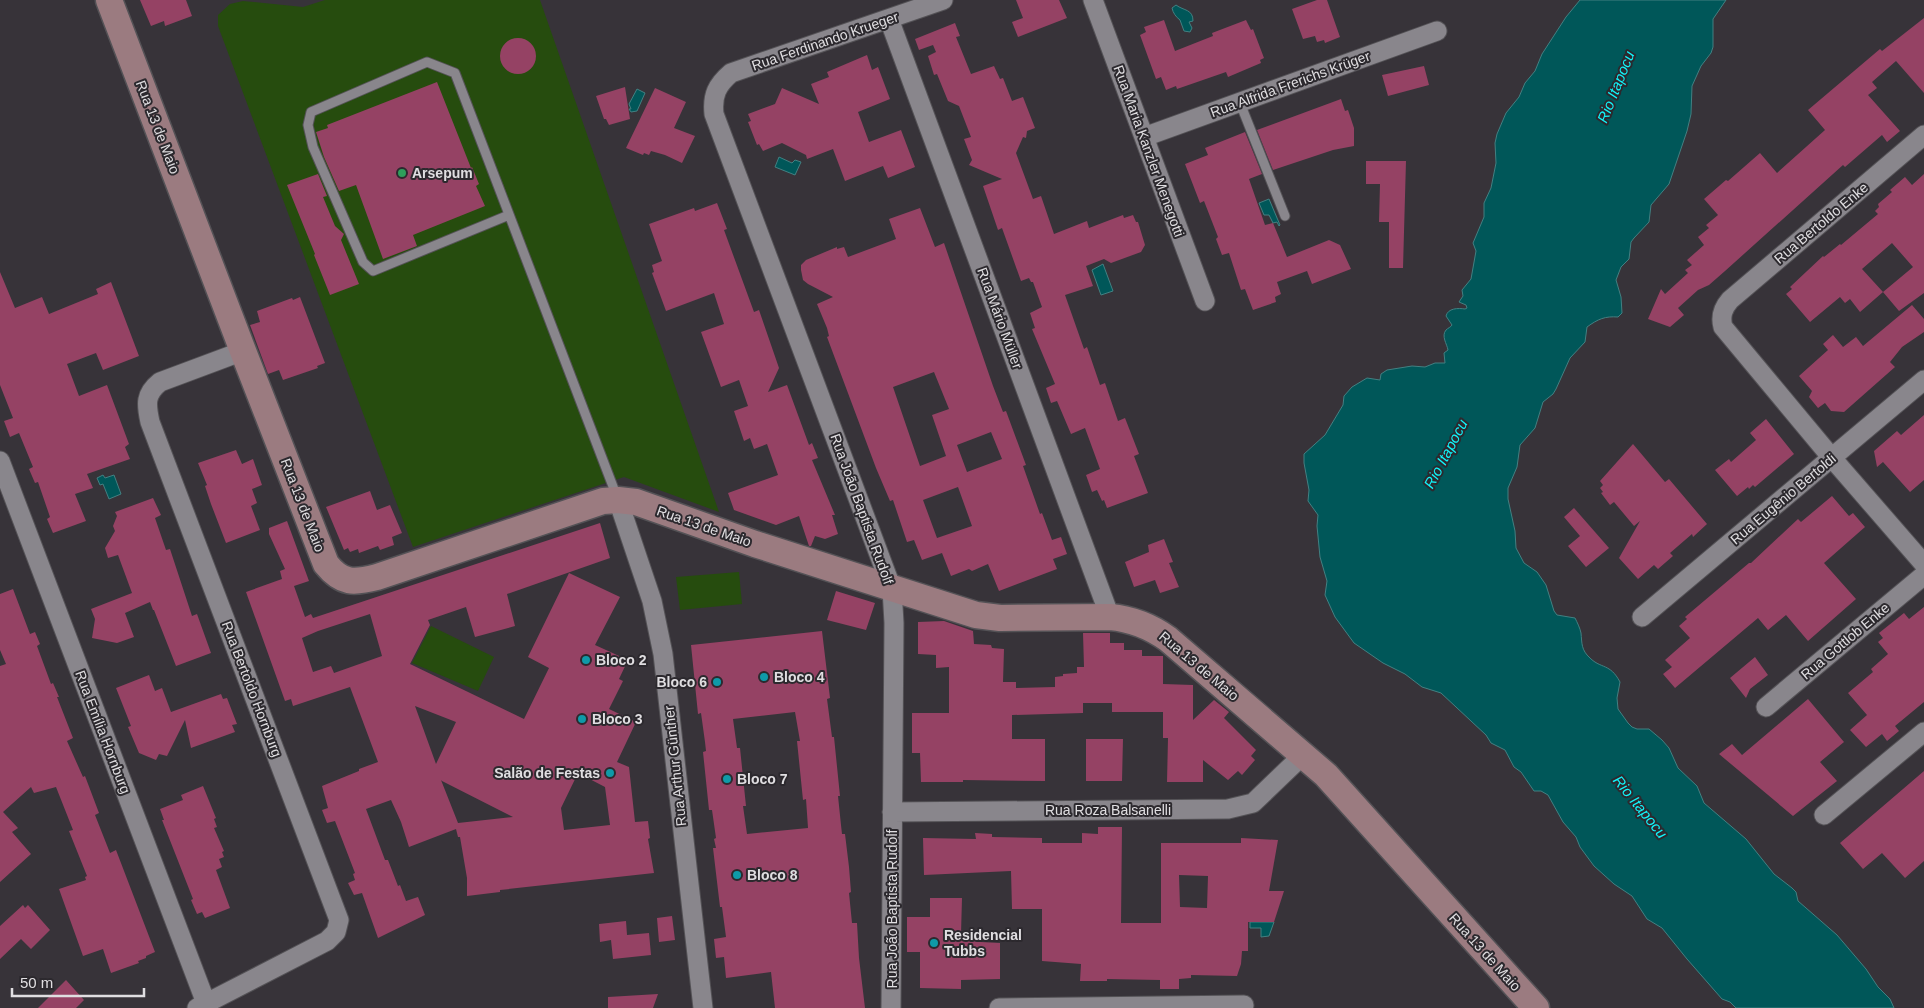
<svg xmlns="http://www.w3.org/2000/svg" width="1924" height="1008" font-family="Arial,sans-serif">
  <style>
    .green { fill: #264c0e }
    .water { fill: #005759; stroke: #438082 }
    .building { fill: #954264; fill-rule: evenodd }
    .lines { fill: none; stroke-linecap: round; stroke-linejoin: round }
    .lane-casing { stroke: #545256; stroke-width: 11 }
    .street-casing { stroke: #545256; stroke-width: 21 }
    .secondary-casing { stroke: #545256; stroke-width: 29 }
    .lane { stroke: #89868c; stroke-width: 9 }
    .street { stroke: #89868c; stroke-width: 19 }
    .secondary { stroke: #9b7b80; stroke-width: 26 }
    .leisure-dot { fill: #2e9e5b; stroke: #2c292e; stroke-width: 2 }
    .culture-dot { fill: #0f9aa8; stroke: #2c292e; stroke-width: 2 }
    .labels { text-anchor: middle; stroke-width: 4; stroke-linejoin: round; paint-order: stroke }
    .street-label { font-size: 14px; fill: #e0dee1; stroke: #2c292e }
    .poi-label { font-size: 14px; font-weight: bold; fill: #e0dee1; stroke: #2c292e; text-anchor: start }
    .water-label { font-size: 15px; font-style: italic; fill: #11f4f9; stroke: #2c292e }
  </style>
  <rect width="100%" height="100%" fill="#373339"/>
  <path class="green" d="M325 0H540L719 512 624 477 413 547 218 26V15L230 4 243 1 303 7Z
    M739 572 742 604 680 610 676 577Z
    M431 626 494 657 478 691 412 663Z"/>
  <path class="water" d="M1580 0H1726L1713 19V47L1711 53 1701 66 1692 86 1691 114 1687 131 1669 184 1651 205 1649 222 1634 238 1631 242 1629 259 1621 267 1616 280 1621 297 1622 313 1618 317C1605 316 1598 319 1587 327L1585 342 1570 358 1556 389 1553 394 1543 402 1535 428 1520 445 1517 467 1508 488V499L1515 531 1516 548 1524 563 1537 572 1546 585 1554 611 1557 615 1575 618C1577 622 1580 628 1581 633 1582 643 1581 650 1590 658 1601 669 1610 663 1620 682L1617 698 1618 709 1628 723 1632 727 1637 729H1649L1662 740 1669 748 1678 768 1697 786 1704 803 1746 839 1774 874 1792 888 1796 892 1798 901 1837 935 1866 969 1878 987 1890 999 1894 1008H1736L1730 1002 1722 999 1687 959 1662 928 1647 919 1632 896 1614 884 1594 866 1580 847 1576 837 1563 822 1548 795 1541 791H1534L1521 772 1514 767 1505 750 1491 743 1486 735 1441 693 1422 687 1405 674 1383 663 1354 643 1335 617 1325 595 1327 581 1320 557 1317 526 1318 515 1308 501 1309 490 1304 463V454L1325 435 1343 405 1344 396 1352 387 1367 378 1380 380 1381 374 1387 370 1412 366 1425 367 1435 363H1445L1444 353 1448 350C1447 344 1441 336 1446 330 1448 328 1451 327 1452 325L1446 316C1448 308 1458 308 1465 309L1467 308 1466 305 1459 302 1463 296 1462 290 1471 279 1476 251 1473 243 1484 217V203L1491 188 1496 163 1495 143 1497 134 1506 113 1519 97 1525 83 1535 71 1542 54 1566 17Z
    M1176 5C1184 11 1193 9 1193 21L1189 22 1192 28 1190 32 1184 31 1180 20C1176 17 1173 13 1172 8Z
    M637 89 645 93 637 111 631 112 629 109H631L629 104Z
    M779 157 792 163 795 160 801 162 795 175 775 167Z
    M1269 199 1280 225 1279 226 1277 222 1273 223 1269 215H1264L1259 203Z
    M1103 264 1113 291 1101 295 1092 270Z
    M103 475 105 478 114 475 121 494 109 499 103 484 100 485 97 478Z
    M1250 922H1274L1269 936 1261 937V928H1250Z"/>
  <path class="building" d="M140 0H186L192 16 165 26 164 21 151 26Z
    M1016 0H1059L1067 18 1018 37 1012 22 1023 18Z
    M1317 0H1327L1340 37 1325 43 1324 40 1317 42 1315 36 1303 39 1292 9Z
    M1924 18V93L1896 61 1872 82 1877 88 1868 95 1900 131 1887 142 1882 135 1845 167 1843 165 1725 271 1709 285 1698 290 1678 308 1684 315 1670 327 1648 319 1661 289 1665 294 1688 273 1685 270 1692 265 1687 260 1704 245 1698 237 1709 228 1706 225 1718 215 1704 199 1726 180 1728 181 1760 153 1777 173 1825 130 1808 110 1880 49 1882 51Z
    M1164 20 1175 51 1213 36 1212 33 1246 20 1251 30 1253 29 1264 58 1260 60 1261 63 1228 77 1226 72 1177 89 1176 86 1166 90 1161 77 1156 79 1140 35 1146 32 1144 27Z
    M955 23 960 36 956 37 971 74 994 66 1000 79 1003 78 1012 101 1023 97 1035 128 1027 131 1026 138 1023 137 1016 153 1033 199 1041 196 1054 234 1087 221 1089 228 1123 215 1124 218 1133 215 1136 222H1138L1145 245 1141 252 1111 263 1104 259 1086 266 1093 286 1065 295 1084 349 1087 347 1100 385 1105 383 1118 421 1125 418 1139 454 1134 456 1148 493 1107 508 1104 500 1102 501 1097 490 1092 492 1086 475 1100 469 1085 428 1071 434 1057 401 1051 403 1046 388 1055 384 1032 329 1035 328 1030 313 1042 307 1033 282H1031L1029 278 1021 281 1002 228 998 230 983 186 1002 179 969 165 972 160 964 139 971 137 959 106 948 101 937 74 934 75 928 56 936 52 933 45 919 50 915 39Z
    M500 56a18 18 0 1 1 36 0a18 18 0 1 1-36 0Z
    M867 55 872 70 878 67 890 99 858 112 869 142 901 130 915 167 888 178 883 166 845 181 833 149 807 159 806 155 782 143 763 151 759 144 757 145 748 122 751 121 748 114 775 104 782 88 819 104 811 84 829 77 827 72Z
    M1424 66 1429 85 1388 96 1382 75Z
    M437 82 471 168 472 167 479 184 476 186 485 206 413 235 417 246 383 259 356 185 339 191 324 157 316 132 328 128 327 125Z
    M625 87 630 119 609 125 606 119H604L596 96Z
    M655 88 686 102 674 128 695 136 682 163 665 155 651 151 649 155 644 153 643 155 626 148Z
    M1341 99 1345 111 1348 110 1354 128V146L1333 150 1273 170 1257 130Z
    M1245 132 1262 174 1249 179 1265 225 1273 223 1287 257 1329 240 1340 245 1351 269 1312 284 1307 271 1277 282 1281 294 1275 297 1276 302 1253 310 1245 289 1241 290 1229 253 1222 255 1216 239 1218 237 1204 201 1200 203 1185 164 1208 155 1205 148Z
    M1366 161H1406L1403 268H1389V222H1379L1380 184H1366Z
    M318 174 327 196 323 197 335 226 344 234 341 240 359 284 330 295 314 255 315 254 287 185Z
    M1924 174V293L1899 311 1883 292 1860 312 1850 299 1845 303 1840 297 1810 322 1786 294 1792 289 1790 287 1823 256 1824 257 1840 244 1841 245 1878 214 1875 211 1879 207 1878 204 1892 192 1890 190 1905 177 1912 185ZM1892 243 1913 267 1883 292 1862 269Z
    M717 203 727 229 724 230 754 312 759 310 779 368 768 392 787 385 809 445 812 443 818 458 812 460 835 515H832L838 534 825 539 815 536 811 546H809L799 516 776 525 734 510 728 493 778 475 767 444 754 449 750 438 744 441 734 411 748 406 739 380 721 387 701 332 724 324 714 293 666 311 652 273 654 272 652 265 662 261 649 224 694 208 695 211Z
    M920 208 935 247 944 243 993 386 1003 412 1006 411 1026 465 1023 466 1040 514 1042 513 1052 540 1061 537 1067 554 1053 559 1057 569 999 591 988 564 972 571 969 569 951 576 942 553 922 560 914 540 907 542 893 500 890 501 876 468 827 337 829 336 827 328 817 304 833 297 808 284 803 280 801 270V265L806 260 837 247V249L844 247 848 257 896 239 889 219ZM934 372 949 409 932 415 946 456 920 466 893 387ZM991 432 1002 459 967 472 957 445ZM958 487 972 526 937 538 923 500Z
    M0 272 15 308 42 297 49 314 98 294 96 289 111 282 139 356 103 370 96 353 67 364 79 396 107 385 129 444 125 447 130 459 87 474 93 488 75 494 86 521 53 533 47 519 50 517 38 482 35 483 29 469 33 467 19 433 10 437 4 421 13 418 0 385Z
    M300 297 325 363 317 366 318 368 283 380 279 370 268 374 250 325 260 322 257 311 292 298 293 300Z
    M1912 305 1924 319V332L1902 347 1890 362 1895 367 1844 412 1831 411 1825 403 1818 408 1809 397 1812 391 1799 376 1828 350 1823 344 1833 335 1843 347 1856 337 1863 346Z
    M1924 415V480L1910 492 1883 462 1877 467 1874 451 1897 431 1901 435Z
    M1766 419 1794 454 1755 487 1753 485 1749 489 1748 487 1737 496 1715 470 1729 459 1731 462 1756 440 1750 433Z
    M1633 444 1665 482 1669 479 1707 524 1693 537 1692 534 1670 553 1673 556 1658 569 1654 565 1638 579 1619 558 1640 521 1634 526 1614 502 1610 505 1601 493 1603 492 1600 488 1603 485 1600 481Z
    M236 450 242 464 253 459 262 485 252 489 257 503 251 506 260 530 226 543 211 504 205 486 207 485 198 463Z
    M370 491 377 510 390 505 402 533 392 537 394 545 380 550 378 546 359 553 358 549 350 552 348 548 344 550 326 507Z
    M1832 496 1849 516 1853 513 1865 527 1824 563 1856 599 1808 641 1786 615 1768 630 1758 618 1675 688 1663 674 1672 667 1665 660 1690 638 1679 626 1687 619 1685 617 1749 563H1751L1798 519 1801 522Z
    M153 498 161 515 155 518 166 550 170 549 192 616 197 614 211 653 176 666 154 610H153L150 602 125 613 134 637 117 643 92 638 95 619 91 609 132 593 118 555 108 558 105 548 115 531 113 526 117 516 115 512Z
    M1574 508 1609 548 1586 567 1568 546 1580 536 1564 517Z
    M287 521 309 581 294 586 305 617 311 614 313 618 600 523 610 558 507 594 515 626 475 637 466 607 428 620 430 625 410 664 524 719 549 668 528 657 569 573 620 597 595 645 628 660 619 679 623 681 609 709 636 722 617 762 629 767 635 822 648 821 650 838 648 839 654 873 500 890V892L467 896V878L460 837H458L456 829 409 847 401 822 391 800 366 809 385 860H388L398 886 400 885 406 901 418 897 425 915 378 938 362 893 354 895 348 883 355 880 353 874 355 873 335 821 327 823 322 810 328 808 322 786 359 771V769L378 762 350 687 293 706 291 699 285 701 246 592 282 579 280 571 285 569 269 534V528ZM370 614 382 656 334 673 331 666 313 672 302 638 318 631ZM415 706 456 722 436 764ZM578 773 605 787 610 825 564 830 561 808ZM441 780 442 781 513 817 458 823Z
    M1164 539 1173 562 1169 563 1179 587 1160 593 1155 580 1134 587 1125 562 1149 552 1148 545Z
    M13 589 30 634 35 632 40 644 37 646 51 684 53 683 59 697H57L73 738 67 741 83 777 85 776 99 813 95 815 110 853 116 850 155 952 146 956V958L138 961 139 963 111 973 103 949 83 956 59 889 86 880 85 877 87 876 69 831 73 830 56 787 34 793 31 787 3 812 18 828 12 832 31 854 0 882V666L6 664 0 650V594Z
    M836 591 875 603 866 630 827 620Z
    M1924 607V702L1895 726 1899 731 1887 741 1882 734 1866 747 1850 730 1867 715 1848 693 1873 672 1871 669 1888 654 1878 642 1883 638 1879 633 1904 613 1909 619Z
    M944 621 973 631 974 644 991 645 992 648 1004 649 1003 682H1016V688L1055 687V677L1063 676V674L1077 673V667H1084L1083 633H1110V643H1124V650H1142V656H1163V684L1193 685V720L1214 700 1229 712 1224 718 1256 750 1251 756 1255 760 1242 775 1238 771 1228 780 1203 760V782H1167L1168 738H1163V712H1112V703H1083V713L1012 715V739H1045V781L963 780V782H921L920 753H912V713H949V667L936 668V655L918 654V622Z
    M822 631 830 698 827 699 832 737H834L840 796H838L841 825 842 834H845L849 867 851 892 849 893 852 923H857L859 958 865 1008H775L771 972 726 978 724 957 716 958 714 939 726 937 722 907H720L713 848H716L714 839 716 838 712 810H709L703 752 706 751 705 742 701 713 698 714 691 645ZM795 712 800 741H797L803 800 806 799 808 828 747 834 743 806H746L740 748H737L733 719Z
    M1755 657 1768 675 1750 689 1746 698 1730 678Z
    M149 675 155 691 162 688 171 712 221 694 223 699 227 698 237 724 232 725 235 732 191 748 185 720 167 756 159 754 156 760 139 753 128 727 131 726 116 688Z
    M1808 699 1844 742 1820 762 1837 781 1793 816 1719 754 1732 744 1742 755Z
    M1086 739H1123L1122 781H1086Z
    M1924 771V861L1905 878 1882 853 1863 869 1840 843Z
    M203 786 216 818 214 819 217 827 214 828 224 851 222 852 224 857 219 859 222 867 216 870 230 908 205 918 202 912 197 914 191 900 193 899 162 820H164L160 809 183 800 181 795Z
    M1098 827H1122L1121 923H1161V843H1241V838L1278 840 1269 891H1284L1274 922H1248V951H1242L1241 964 1237 976 1191 975V978L1179 979V989H1160V980L1107 979V981H1080L1081 964 1042 961V909H1012L1011 871 924 875 923 838 976 839 975 833 992 834V837L1042 838V843H1082V833L1098 834ZM1179 875 1208 876 1207 908 1180 907Z
    M930 898H962L961 934H981V942L1000 943V979L961 980V989L920 988V952H907V917H930Z
    M23 905 25 908 28 905 50 930 31 949 21 939 0 959V926Z
    M672 916 675 940 659 942 657 918Z
    M626 921 627 935 649 933 651 955 613 959 611 940 600 942 599 924Z
    M66 980 84 1000 76 1008H38Z
    M658 994 653 1008H608V997Z"/>
  <g class="lines">
    <defs>
      <path id="lane" d="M1240 103 1285 216
        M509 215 373 271 363 262 313 147 308 125 311 112 427 62 455 73 617 497"/>
      <path id="street" d="M1093 0 1205 301
        M889 19 1110 617
        M1924 135 1730 300C1723 308 1720 316 1723 327L1832 458 1924 564
        M1144 137 1437 31
        M0 461 206 1003
        M618 500 652 601 663 654 703 1008
        M1642 617 1924 380
        M1766 707 1924 575
        M892 812 1228 809 1253 803 1303 755
        M1824 815 1924 732
        M197 1008 327 941 336 932 339 920 150 422C146 404 145 394 160 382L243 351
        M891 1008 894 623 892 589 714 114C712 95 717 85 731 73L943 0
        M999 1008 1244 1005"/>
      <path id="secondary" d="M109 0 243 351 326 564C342 584 354 583 377 577L603 501 618 500 636 502 755 544 976 615 1000 618 1110 617C1132 619 1150 626 1168 639L1326 775 1536 1008"/>
    </defs>
    <use href="#lane" class="lane-casing"/>
    <use href="#street" class="street-casing"/>
    <use href="#secondary" class="secondary-casing"/>
    <use href="#lane" class="lane"/>
    <use href="#street" class="street"/>
    <use href="#secondary" class="secondary"/>
  </g>
  <circle class="leisure-dot" cx="402" cy="173" r="5"/>
  <g class="culture-dot">
    <circle cx="586" cy="660" r="5"/>
    <circle cx="764" cy="677" r="5"/>
    <circle cx="717" cy="682" r="5"/>
    <circle cx="582" cy="719" r="5"/>
    <circle cx="610" cy="773" r="5"/>
    <circle cx="727" cy="779" r="5"/>
    <circle cx="737" cy="875" r="5"/>
    <circle cx="934" cy="943" r="5"/>
  </g>
  <g class="labels">
    <g class="street-label">
      <text transform="translate(825 41) rotate(-19)" y="5">Rua Ferdinando Krueger</text>
      <text transform="translate(1290 84) rotate(-20)" y="5">Rua Alfrida Frerichs Krüger</text>
      <text transform="translate(158 127) rotate(69)" y="5">Rua 13 de Maio</text>
      <text transform="translate(1149 151) rotate(70)" y="5">Rua Maria Kanzler Menegotti</text>
      <text transform="translate(1821 223) rotate(-40)" y="5">Rua Bertoldo Enke</text>
      <text transform="translate(1000 318) rotate(70)" y="5">Rua Mário Müller</text>
      <text transform="translate(1783 499) rotate(-40)" y="5">Rua Eugênio Bertoldi</text>
      <text transform="translate(303 505) rotate(69)" y="5">Rua 13 de Maio</text>
      <text transform="translate(862 509) rotate(70)" y="5">Rua João Baptista Rudolf</text>
      <text transform="translate(704 526) rotate(19)" y="5">Rua 13 de Maio</text>
      <text transform="translate(1845 641) rotate(-40)" y="5">Rua Gottlob Enke</text>
      <text transform="translate(1199 666) rotate(40)" y="5">Rua 13 de Maio</text>
      <text transform="translate(252 689) rotate(69)" y="5">Rua Bertoldo Hornburg</text>
      <text transform="translate(103 732) rotate(69)" y="5">Rua Emília Hornburg</text>
      <text transform="translate(675 766) rotate(-96)" y="5">Rua Arthur Günther</text>
      <text x="1108" y="815">Rua Roza Balsanelli</text>
      <text transform="translate(892 909) rotate(-90)" y="5">Rua João Baptista Rudolf</text>
      <text transform="translate(1485 952) rotate(48)" y="5">Rua 13 de Maio</text>
    </g>
    <g class="poi-label">
      <text x="412" y="178">Arsepum</text>
      <text x="596" y="665">Bloco 2</text>
      <text x="774" y="682">Bloco 4</text>
      <text x="707" y="687" text-anchor="end">Bloco 6</text>
      <text x="592" y="724">Bloco 3</text>
      <text x="600" y="778" text-anchor="end">Salão de Festas</text>
      <text x="737" y="784">Bloco 7</text>
      <text x="747" y="880">Bloco 8</text>
      <text x="944" y="940">Residencial<tspan x="944" dy="16">Tubbs</tspan></text>
    </g>
    <g class="water-label">
      <text transform="translate(1616 87) rotate(-68)" y="5">Rio Itapocu</text>
      <text transform="translate(1446 454) rotate(-62)" y="5">Rio Itapocu</text>
      <text transform="translate(1640 807) rotate(51)" y="5">Rio Itapocu</text>
    </g>
  </g>
  <path d="M12 988v8h132v-8" fill="none" stroke="#e0dee1" stroke-width="2.5"/>
  <text x="20" y="988" font-size="15" fill="#e0dee1" stroke="#2c292e" stroke-width="4" paint-order="stroke">50 m</text>
</svg>
